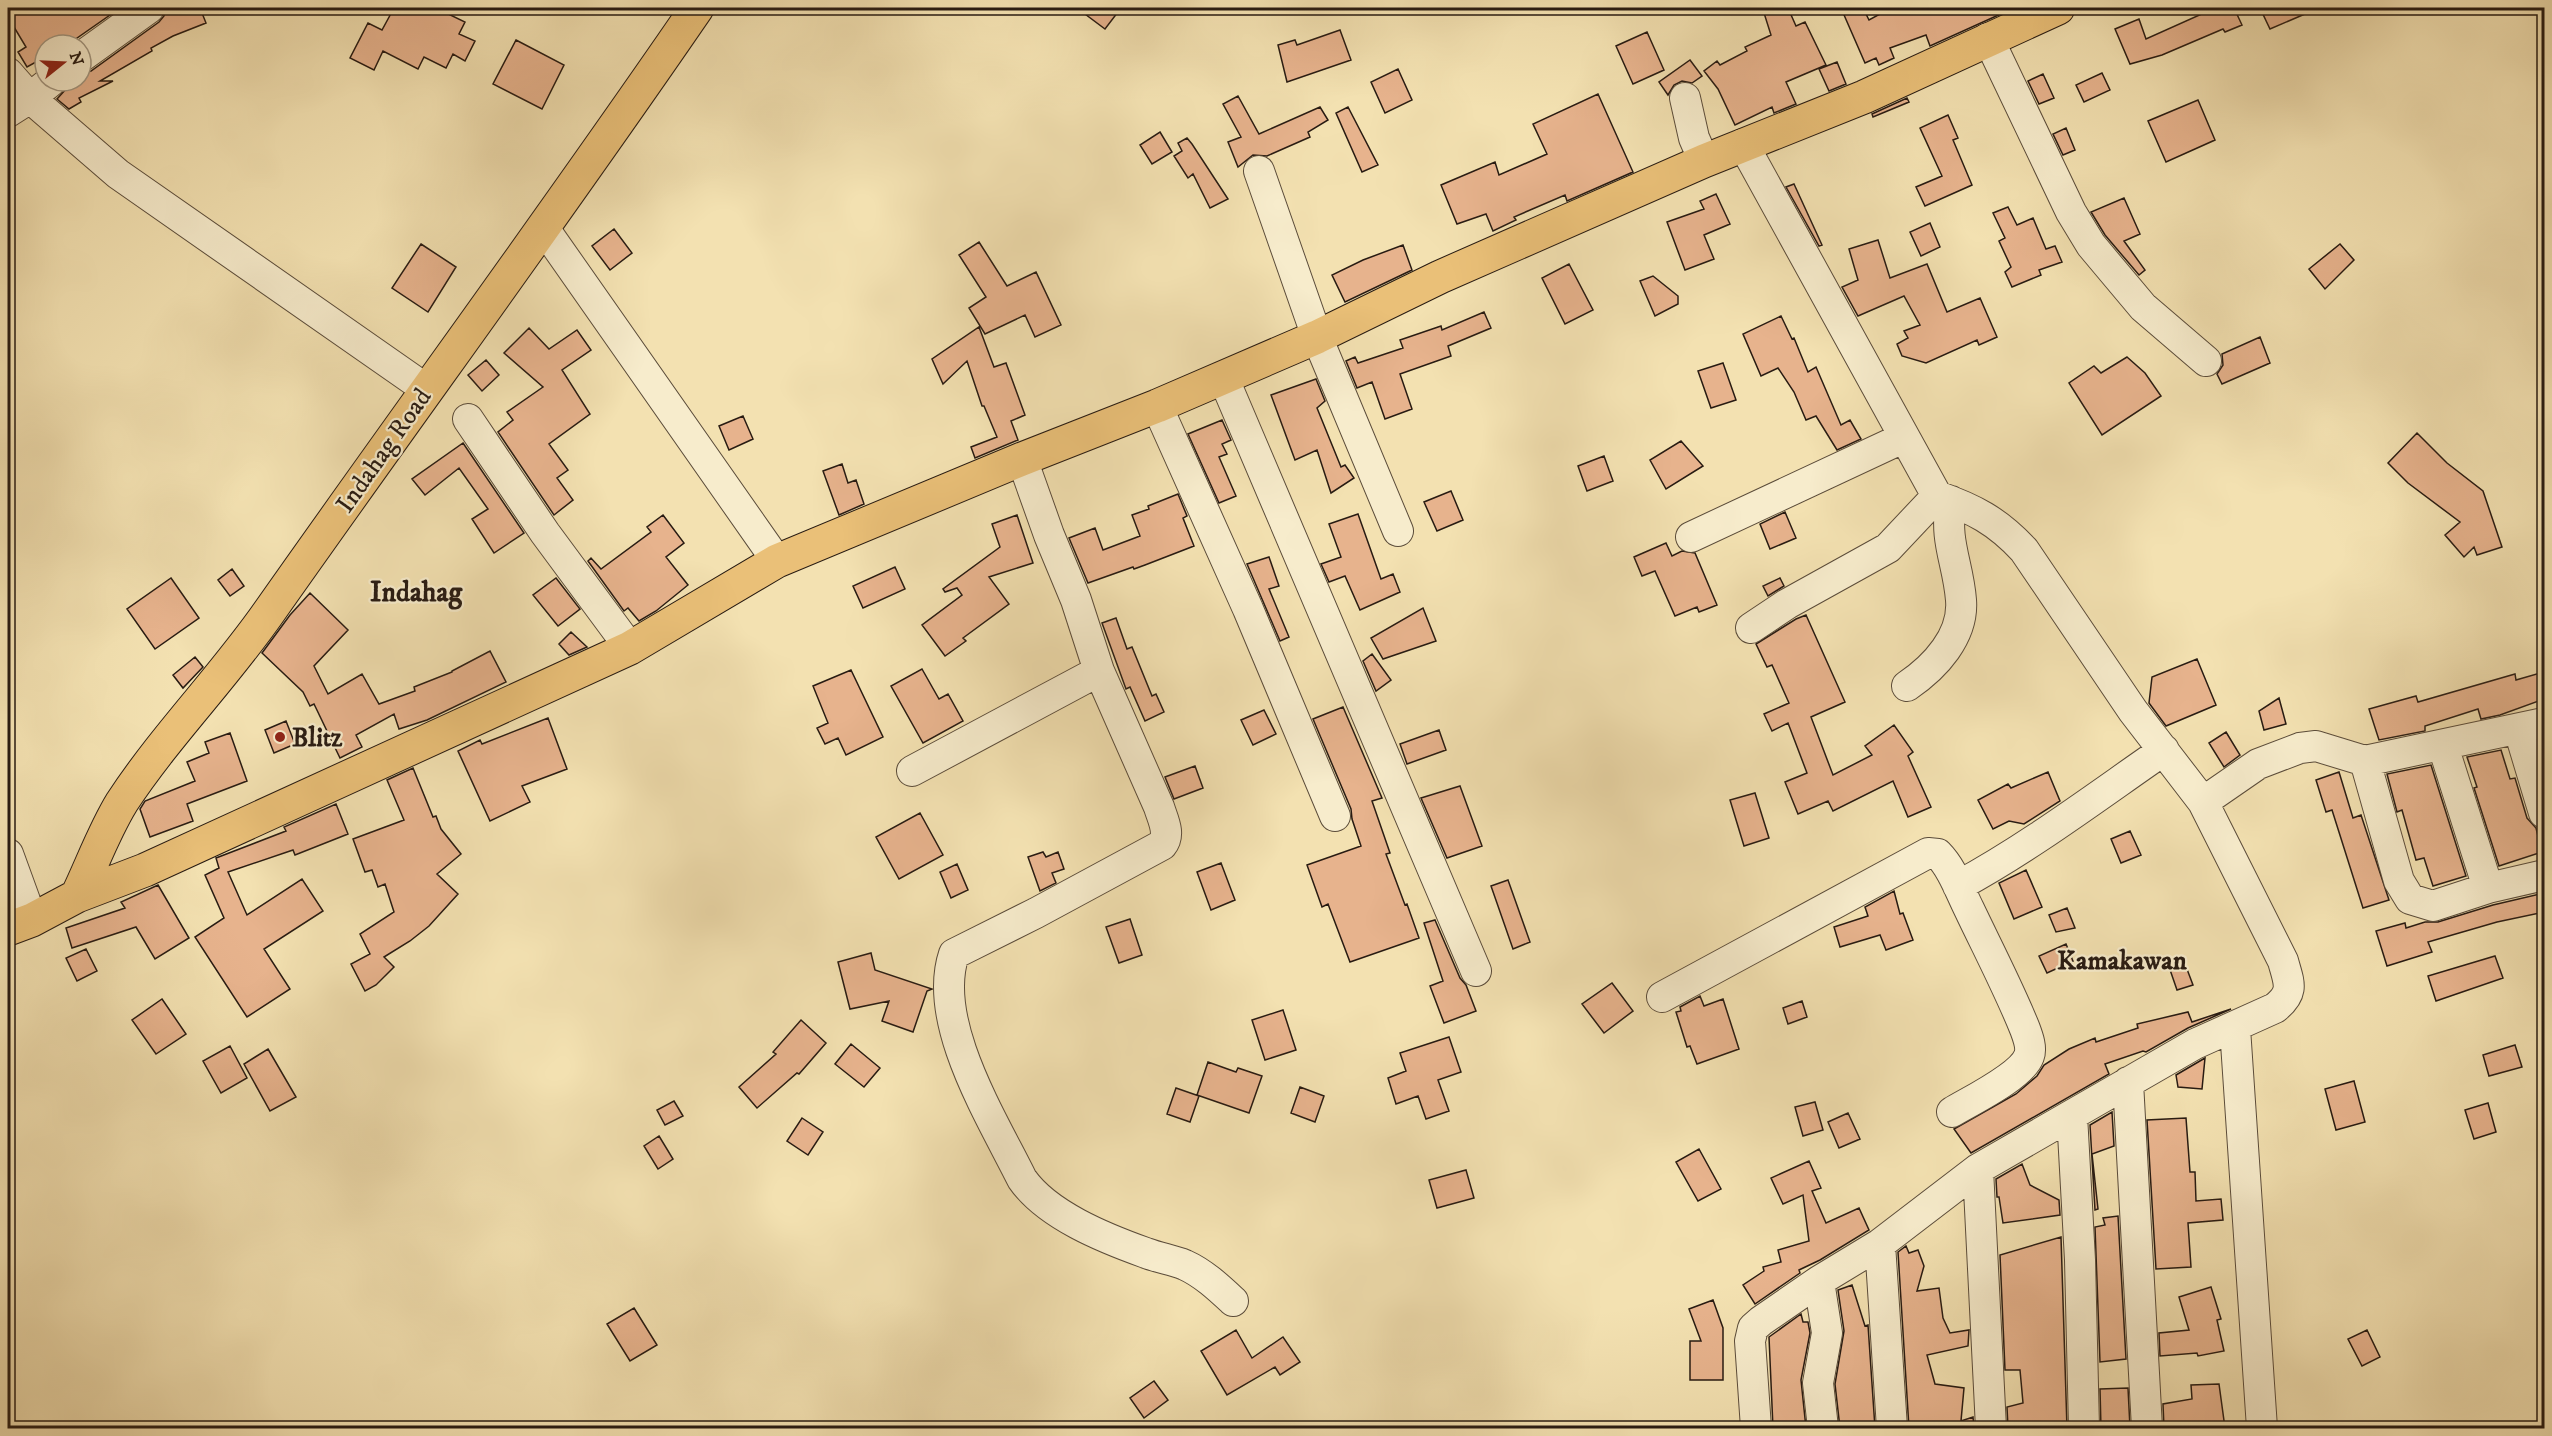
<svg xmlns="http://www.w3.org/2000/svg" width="2552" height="1436" font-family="'IM FELL DW Pica',serif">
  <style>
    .building { fill: #e7b38d; stroke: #281b12; stroke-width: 1.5 }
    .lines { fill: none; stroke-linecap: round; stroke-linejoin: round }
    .minor-casing { stroke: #5b4c3a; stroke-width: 32 }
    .major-casing { stroke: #281b12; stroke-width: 35 }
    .minor { stroke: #f7eccc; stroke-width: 30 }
    .major { stroke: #eac078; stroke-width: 33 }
    .poi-dot { fill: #8f2418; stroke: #f7eccc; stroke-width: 2 }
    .labels { text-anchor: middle; stroke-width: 4.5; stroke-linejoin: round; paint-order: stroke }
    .street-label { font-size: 26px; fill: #281b12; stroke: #f7eccc }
    .poi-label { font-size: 26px; font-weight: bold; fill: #281b12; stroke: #f7eccc; text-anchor: start }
    .neighbourhood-label { font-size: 27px; font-weight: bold; fill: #281b12; stroke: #f7eccc }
    .quarter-label { font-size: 28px; font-weight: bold; fill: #281b12; stroke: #f7eccc }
  </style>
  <rect width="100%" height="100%" fill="#f3e1b1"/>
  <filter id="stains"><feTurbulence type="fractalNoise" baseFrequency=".00333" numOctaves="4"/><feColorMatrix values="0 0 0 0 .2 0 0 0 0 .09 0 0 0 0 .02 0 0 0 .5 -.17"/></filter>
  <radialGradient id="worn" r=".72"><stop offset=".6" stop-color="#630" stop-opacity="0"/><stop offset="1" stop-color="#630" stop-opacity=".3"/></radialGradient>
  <path class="building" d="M19 8H120L67 45H45V57L27 67 18 52 26 47 8 17V15Z
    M166 8H200L206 23 173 36 151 48 152 51 100 81H113L79 98 81 102 69 109 57 99 67 88 68 81H81V74L91 71 159 22 164 16Z
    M394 8H436L465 22 459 34 475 41 465 61 453 54 446 68 424 57 418 69 383 51 374 70 350 58 368 23 382 30Z
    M1077 8H1121L1105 29Z
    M1775 8H1788L1796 26 1805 22 1826 65 1786 82 1796 104 1774 113 1772 107 1735 125 1718 89 1704 71 1717 61 1720 65 1747 51 1745 47 1771 35 1764 13Z
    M1841 8H1863L1869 20 1891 8H2014L1930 46 1926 35 1890 48 1894 58 1879 65 1876 58 1865 63Z
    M2215 8H2234L2242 25 2225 32 2223 29 2162 55 2130 64 2115 29 2139 19 2146 39Z
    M2260 8H2319L2270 29Z
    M1340 30 1351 60 1287 82 1278 45 1295 40 1297 45Z
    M1647 32 1664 70 1633 84 1616 46Z
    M516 40 564 65 542 109 493 84Z
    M1690 60 1702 76 1692 83 1682 81 1674 85 1668 95 1659 82Z
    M1837 62 1846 84 1829 91 1819 69Z
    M1398 69 1412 100 1385 113 1371 82Z
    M2102 73 2110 90 2084 102 2076 85Z
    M2043 74 2054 98 2039 104 2028 81Z
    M1598 94 1633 172 1567 201 1565 195 1514 217 1516 220 1493 231 1486 214 1457 224 1441 185 1495 162 1499 175 1547 154 1533 124Z
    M1238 96 1259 134 1320 107 1328 120 1308 132 1310 137 1267 156 1253 155 1238 167 1228 142 1241 137 1223 104Z
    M1907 98 1909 102 1873 117 1872 114Z
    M2198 100 2215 140 2166 162 2148 121Z
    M1348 107 1378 165 1362 172 1336 113Z
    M1948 115 1958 138 1953 140 1972 185 1925 206 1916 187 1942 176 1920 128Z
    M2066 128 2075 150 2063 155 2053 134Z
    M1160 132 1172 152 1152 164 1140 145Z
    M1187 138 1192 144 1228 199 1210 208 1193 174 1188 178 1174 156 1182 151 1178 143Z
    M1794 184 1822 245 1819 246 1786 187Z
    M1716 194 1730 224 1704 235 1714 259 1685 270 1667 222 1704 209 1700 201Z
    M2124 198 2140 234 2124 241 2145 270 2139 275 2105 235 2091 212Z
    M2008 207 2017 225 2033 218 2046 249 2055 246 2062 262 2039 270 2041 275 2012 287 2005 272 2011 267 1999 241 2005 238 1993 213Z
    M1930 223 1940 247 1921 256 1910 232Z
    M614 229 632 253 610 270 592 246Z
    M1878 240 1890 278 1927 264 1947 312 1980 298 1997 337 1979 345 1977 340 1926 363 1902 356 1897 344 1908 338 1904 331 1920 325 1904 296 1858 316 1842 287 1858 280 1849 249Z
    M979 242 1007 286 1036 272 1061 325 1035 337 1025 315 985 334 969 308 986 297 959 255Z
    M421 244 456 267 428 312 392 288Z
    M2340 244 2354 260 2325 289 2309 269Z
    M1403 245 1412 270 1345 302 1332 275 1363 260Z
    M1569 264 1593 310 1565 324 1542 278Z
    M1653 276 1678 296V304L1655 316 1640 281Z
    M1484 312 1491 328 1448 346 1451 356 1400 374 1412 409 1385 419 1372 382 1357 388 1346 361 1355 357 1358 363 1403 348 1400 340 1441 326 1442 330Z
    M1781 316 1792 339 1794 338 1808 372 1816 367 1841 425 1850 420 1861 439 1837 450 1816 416 1806 420 1794 392 1778 368 1761 376 1743 334Z
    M979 327 994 367 1006 363 1025 415 1011 421 1018 440 975 458 971 447 997 437 984 406H982L967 361 943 384 932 359Z
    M529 328 549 349 577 330 591 350 562 370 590 414 549 444 568 470 557 478 573 500 554 515 498 432 513 420 507 412 543 387 504 353Z
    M2260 337 2270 363 2222 384 2217 374 2223 365 2222 354Z
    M2127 357 2145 373 2161 396 2102 435 2069 383 2094 366 2101 373Z
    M486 360 499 375 482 391 468 375Z
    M1723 363 1736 400 1711 408 1698 371Z
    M1316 379 1325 401 1317 408 1341 467 1345 465 1354 478 1331 493 1317 450 1295 460 1271 395Z
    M743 416 753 439 729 450 719 426Z
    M1222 420 1231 440 1222 444 1227 454 1219 457 1236 496 1219 503 1188 434Z
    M2417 433 2447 463 2483 491 2502 547 2477 555 2474 547 2464 557 2445 535 2460 522 2408 483 2388 463Z
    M1681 441 1703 466 1666 489 1650 460Z
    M463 443 524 533 494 553 472 519 488 509 459 468 425 495 412 479Z
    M1604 456 1613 481 1587 491 1578 466Z
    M842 464 848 483 856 480 864 504 839 515 823 471Z
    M1451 491 1463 520 1437 531 1424 502Z
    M1178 494 1187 516 1183 518 1194 546 1145 565 1134 569 1133 567 1088 583 1069 538 1095 528 1103 550 1140 536 1132 515 1149 509 1148 506Z
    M1785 512 1796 538 1770 549 1760 524Z
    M1358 514 1381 579 1393 574 1400 592 1360 610 1345 576 1329 582 1321 564 1341 557 1329 524Z
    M663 515 684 543 666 557 688 585 656 611 639 621 628 608 624 611 588 561 591 558 601 569 651 532 647 527Z
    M1017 515 1033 563 989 577 1009 604 963 638 966 641 945 656 922 625 962 595 957 588 945 592 943 589 1000 547 992 524Z
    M1666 543 1672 556 1682 551 1695 553 1717 605 1699 612 1697 607 1675 616 1655 571 1642 576 1634 557Z
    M1269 557 1279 586 1269 589 1289 637 1280 641 1247 564Z
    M895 567 905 589 863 608 853 586Z
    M232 569 244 586 230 596 218 580Z
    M171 578 199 618 155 649 127 609Z
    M556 578 580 609 558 626 533 595Z
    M1780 578 1784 586 1768 596 1763 586Z
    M310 593 348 630 314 666 328 694 362 674 379 704 415 691 414 687 452 672V671L490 651 506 682 427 720 399 729 394 714 356 735 362 747 340 758 314 704 310 706 303 692 262 653 290 615Z
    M1423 608 1436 641 1383 659 1371 638Z
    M1806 615 1845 702 1811 717 1833 775 1872 755 1865 746 1894 725 1913 752 1908 756 1931 807 1908 817 1893 781 1833 811 1828 801 1798 814 1785 782 1807 773 1788 723 1772 731 1764 714 1789 703 1772 665 1767 667 1756 644 1796 619Z
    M1116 618 1127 649 1132 647 1152 696 1156 694 1164 712 1145 721 1130 687 1126 689 1102 623Z
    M571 632 587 647 569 655 559 644Z
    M1372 654 1391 680 1376 691 1363 661Z
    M195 657 203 667 183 688 173 675Z
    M2197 659 2216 705 2166 726 2149 703 2152 677Z
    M922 669 939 699 948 694 963 721 923 743 891 686Z
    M851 670 883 737 846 755 838 738 825 744 817 728 828 723 813 686Z
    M2544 672V699L2500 715 2481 719 2478 709 2425 726V731L2379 740 2369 709 2416 696 2418 702 2515 674 2516 680Z
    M2279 698 2286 724 2264 730 2259 711Z
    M1343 707 1382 798 1372 801 1390 853 1386 854 1405 905 1407 904 1419 938 1350 962 1328 904 1322 907 1307 865 1361 846 1352 819 1351 809 1313 719Z
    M1264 710 1276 734 1253 745 1241 720Z
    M548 718 567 769 522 786 530 802 490 821 458 751 480 740 482 744Z
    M286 721 295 744 274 753 265 730Z
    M1439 730 1446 750 1407 764 1400 744Z
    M2226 732 2240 755 2224 767 2209 743Z
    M230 733 247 781 187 804 193 821 150 837 140 809 145 801 195 781 187 762 209 753 205 742Z
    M2501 750 2510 779 2515 778 2527 818 2536 828 2542 852 2499 866 2474 788 2477 787 2467 757Z
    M2431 765 2466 876 2433 886 2424 858 2416 860 2402 810 2397 812 2387 774Z
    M1195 766 1203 788 1174 799 1165 777Z
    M413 768 433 817 436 816 441 829 461 854 437 874 458 894 429 926 410 941 384 957 394 967 376 985 365 991 351 964 370 954 360 934 394 912 385 884 378 887 372 870 365 872 353 839 404 820 387 780Z
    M2048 772 2060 801 2024 824 2009 821 1993 829 1978 800 2008 784 2011 788Z
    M2339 772 2353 818 2361 815 2389 900 2363 908 2332 810 2326 812 2316 780Z
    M1460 786 1482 846 1447 858 1421 798Z
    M1755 793 1769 838 1744 846 1730 800Z
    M336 804 348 834 295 855 293 850 228 872 247 915 302 879 323 911 264 949 290 989 247 1017 195 937 224 918 205 875 219 868 216 858 286 831 284 827Z
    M920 813 943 855 899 879 876 837Z
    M2130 831 2141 855 2121 863 2111 839Z
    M1043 852 1046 857 1058 852 1064 869 1052 873 1056 883 1040 891 1028 857Z
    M1221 863 1235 900 1211 910 1197 872Z
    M957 864 968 890 951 898 940 872Z
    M2026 870 2042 907 2014 919 1999 883Z
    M1508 880 1530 942 1513 949 1491 886Z
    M158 885 189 938 155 959 136 927 72 948 66 928 125 908 121 902Z
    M1894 891 1900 914 1903 913 1913 940 1886 950 1880 935 1840 947 1834 927 1868 916 1865 907Z
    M2544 893V912L2497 922 2428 942 2432 952 2387 966 2376 931 2405 923 2406 928 2425 922H2438L2493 905Z
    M2067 908 2075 928 2056 932 2049 915Z
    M1130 919 1142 955 1119 963 1106 927Z
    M1435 920 1460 978 1466 985 1476 1011 1444 1023 1430 986 1443 981 1424 923Z
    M2066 944 2073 961 2047 973 2039 956Z
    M86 949 97 971 77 981 66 958Z
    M871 953 875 970 932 989 927 991 913 1032 882 1021 889 1001 850 1009 838 962Z
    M2182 956 2193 985 2177 990 2167 961Z
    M2495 956 2503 978 2436 1001 2428 976Z
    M1612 983 1633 1011 1604 1033 1582 1004Z
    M1700 996 1704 1006 1723 999 1739 1049 1697 1064 1690 1046 1687 1047 1676 1012 1681 1011 1680 1007Z
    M162 999 186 1034 156 1054 132 1020Z
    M1802 1001 1807 1017 1788 1024 1783 1008Z
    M2231 1009 2188 1028 2146 1052 2143 1051 2105 1064 2109 1074 1971 1153 1954 1129 2016 1094 2037 1076 2044 1065 2069 1049 2095 1038 2096 1042 2138 1028 2137 1024 2188 1012 2192 1022Z
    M1283 1010 1296 1050 1265 1060 1252 1020Z
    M801 1020 826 1043 799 1074 797 1073 757 1108 739 1087 776 1054 773 1052Z
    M1449 1037 1461 1072 1438 1080 1449 1111 1426 1119 1418 1096 1396 1104 1388 1078 1406 1071 1400 1053Z
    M851 1044 880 1068 864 1087 835 1064Z
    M2515 1045 2522 1067 2489 1076 2483 1055Z
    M230 1046 247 1078 221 1093 203 1061Z
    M268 1049 296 1097 270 1111 244 1064Z
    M2205 1058 2202 1089 2178 1087 2176 1075Z
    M1208 1062 1236 1072 1238 1068 1262 1076 1249 1113 1197 1095Z
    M2354 1081 2365 1122 2336 1130 2325 1089Z
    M1300 1087 1324 1096 1315 1122 1291 1113Z
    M1176 1088 1199 1096 1190 1122 1167 1114Z
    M674 1101 683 1116 665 1125 657 1110Z
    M1815 1102 1823 1130 1803 1136 1795 1107Z
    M2488 1103 2496 1132 2474 1139 2465 1110Z
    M2112 1112 2114 1146 2092 1154 2098 1209 2095 1210 2090 1125Z
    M1848 1113 1860 1139 1839 1148 1828 1122Z
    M802 1118 823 1132 808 1155 787 1141Z
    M2186 1118 2190 1172H2195L2196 1201 2221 1199 2223 1220 2188 1223 2191 1267 2156 1269 2147 1120Z
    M659 1136 673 1159 658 1169 644 1146Z
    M1699 1149 1721 1189 1698 1201 1676 1162Z
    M1809 1161 1821 1188 1812 1191 1826 1223 1859 1208 1869 1230 1820 1260 1799 1270 1800 1273 1755 1304 1743 1285 1764 1271 1763 1267 1781 1262 1778 1250 1809 1241 1803 1195 1783 1204 1771 1178Z
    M2022 1164 2030 1185 2059 1200 2060 1215 2003 1223 1999 1197H1997L1996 1179Z
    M1466 1170 1474 1198 1437 1208 1429 1180Z
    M2118 1216 2126 1359 2100 1362 2095 1227 2105 1225 2103 1218Z
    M2061 1237 2067 1428H2008L2007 1407 2023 1403 2020 1370H2005L2000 1255Z
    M1906 1246 1909 1253 1918 1250 1924 1266 1917 1291 1939 1288 1943 1318 1950 1333 1969 1330 1968 1346 1927 1355 1935 1384 1964 1388 1961 1421 1973 1417 1974 1428H1909L1898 1252Z
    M1852 1285 1865 1326 1868 1325 1875 1428H1840L1835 1384 1844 1331 1838 1290Z
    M2211 1287 2221 1319 2217 1320 2224 1351 2198 1356 2197 1353 2160 1356 2159 1333 2189 1330 2179 1297Z
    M1713 1300 1723 1328V1380H1690V1341H1701L1689 1309Z
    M634 1308 657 1345 630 1361 607 1324Z
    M1801 1314 1803 1322H1808L1810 1333 1801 1380 1806 1428H1773L1769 1337Z
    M1236 1330 1252 1358 1283 1337 1300 1362 1280 1375 1275 1367 1227 1395 1201 1351Z
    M2367 1330 2380 1357 2362 1366 2348 1339Z
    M1154 1381 1168 1400 1144 1418 1130 1398Z
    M2219 1384 2225 1428H2164L2163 1404 2192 1399 2191 1385Z
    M2128 1388 2130 1428H2101L2100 1389Z"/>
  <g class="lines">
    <defs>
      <path id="minor" d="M1988 38 2071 212 2091 245 2143 307 2206 361
        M81 57 149 8
        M8 73 30 98 118 174 426 389
        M1685 98 1694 138 1704 161
        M8 112 30 98 51 81
        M1743 144 1937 496C1974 509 1997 521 2024 550L2133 711 2203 802 2283 961C2289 983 2295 992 2275 1008L2195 1044 1978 1169 1880 1244 1819 1281 1761 1321 1753 1328 1750 1341 1756 1428
        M1259 171 1317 337 1398 531
        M543 227 777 561
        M1223 377 1476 971
        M1157 406 1248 609 1335 816
        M468 419 545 533 630 648
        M1022 459 1049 535 1076 600 1099 671 1159 807C1163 820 1171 834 1162 845L1036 913 954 954C931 1022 992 1118 1022 1179 1047 1215 1104 1238 1146 1253 1159 1258 1173 1260 1185 1265 1203 1273 1219 1288 1233 1301
        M1691 537 1903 438
        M1751 628 1787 604 1888 548 1937 496
        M1907 686C1935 667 1964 636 1961 600 1958 562 1944 542 1951 501
        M2519 730 2544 813
        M2443 746 2488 888
        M2365 761 2399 881 2410 899 2433 906 2488 888 2544 875
        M912 771 1099 671
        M2203 802 2258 764 2300 748 2316 746 2365 761 2544 723
        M8 854 32 920
        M1958 886C2030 847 2096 797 2164 750
        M1662 997 1928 853 1938 854C1952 868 1960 891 1969 909 1988 949 2009 989 2025 1029 2028 1037 2032 1048 2029 1056 2022 1076 1972 1100 1952 1112
        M2235 1028 2262 1428
        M2128 1082 2147 1428
        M2072 1115 2080 1260 2084 1428
        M1978 1169 1991 1428
        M1880 1244 1892 1428
        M1819 1281 1827 1333 1818 1383 1823 1428"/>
      <path id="major" d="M77 896C92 865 104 831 122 802 166 735 223 678 269 612 411 410 558 211 697 8
        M8 929 32 920 77 896 145 870 630 648 777 561 1022 459 1157 406 1317 337 1440 277 1704 161 1864 97 2058 8"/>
    </defs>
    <use href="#minor" class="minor-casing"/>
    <use href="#major" class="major-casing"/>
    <use href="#minor" class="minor"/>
    <use href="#major" class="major"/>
  </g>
  <circle class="poi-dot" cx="280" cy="737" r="6"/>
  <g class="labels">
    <g class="street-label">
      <text transform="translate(383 450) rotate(-55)" y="9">Indahag Road</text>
    </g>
    <g class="poi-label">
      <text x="292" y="746">Blitz</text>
    </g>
    <g class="neighbourhood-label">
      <text x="2122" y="969">Kamakawan</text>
    </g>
    <g class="quarter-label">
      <text x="416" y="601">Indahag</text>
    </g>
  </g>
  <rect width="2552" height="1436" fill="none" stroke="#f3e1b1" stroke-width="30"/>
  <rect x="9" y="9" width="2534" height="1418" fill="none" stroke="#281b12" stroke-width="3"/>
  <rect x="15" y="15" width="2522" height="1406" fill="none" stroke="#281b12" stroke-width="1.5"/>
  <g transform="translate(63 63) rotate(72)"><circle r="28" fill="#f7eccc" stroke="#a49882" stroke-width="1.5"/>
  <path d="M0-4.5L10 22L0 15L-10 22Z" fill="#8f2418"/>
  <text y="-9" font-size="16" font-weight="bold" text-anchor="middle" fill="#281b12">N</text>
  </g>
  <rect width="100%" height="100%" filter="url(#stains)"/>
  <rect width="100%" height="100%" fill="url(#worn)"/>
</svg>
